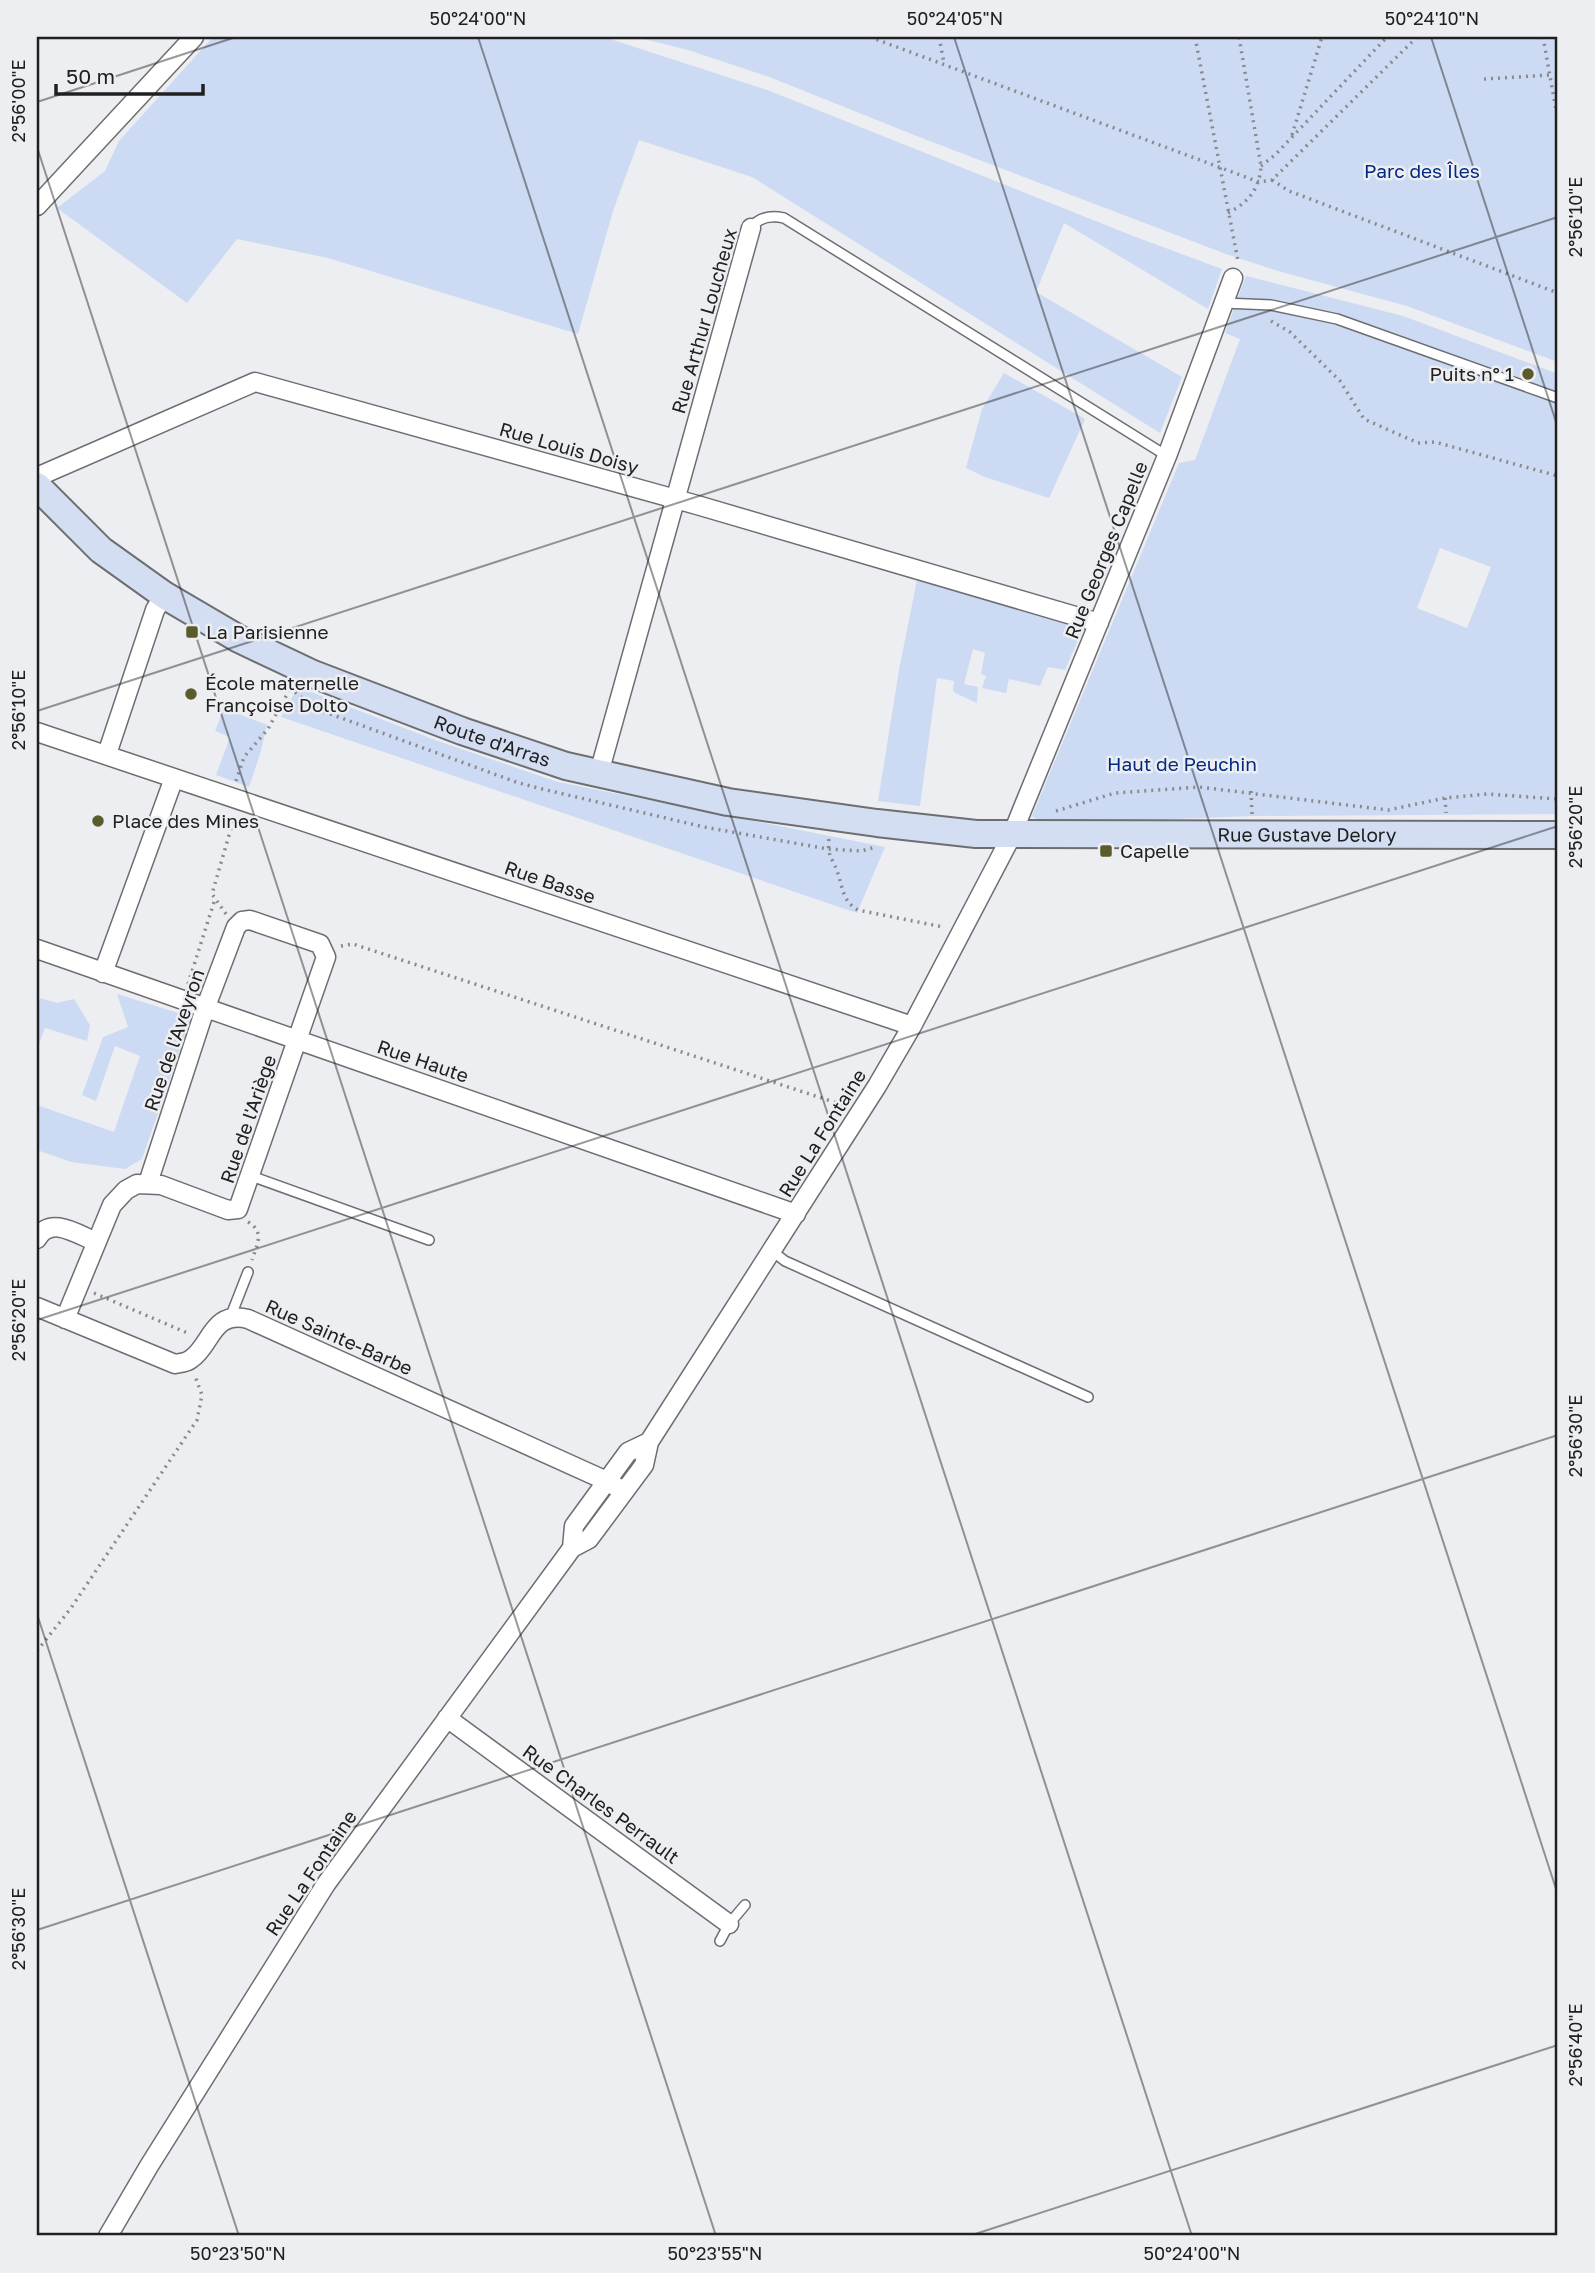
<svg xmlns="http://www.w3.org/2000/svg" width="1595" height="2273" font-family="'Golos Text',sans-serif">
  <style>
    .green { fill: #ccdaf3; fill-rule: evenodd }
    .lines { fill: none; stroke-linecap: round; stroke-linejoin: round }
    .lane-casing { stroke: #6d6e71; stroke-width: 12 }
    .street-casing { stroke: #6d6e71; stroke-width: 21 }
    .secondary-casing { stroke: #6d6e71; stroke-width: 30 }
    .path { stroke: #898a8c; stroke-width: 3.5; stroke-dasharray: 2 5; stroke-linecap: butt }
    .lane { stroke: #fff; stroke-width: 9 }
    .street { stroke: #fff; stroke-width: 18 }
    .secondary { stroke: #d4def2; stroke-width: 26 }
    .ticks { fill: none; stroke: #202021; stroke-width: 2; stroke-opacity: 0.45 }
    .poi-dot { fill: #5a5d2b; stroke: #eceef1; stroke-width: 2.5 }
    .labels { text-anchor: middle; stroke-width: 5; stroke-linejoin: round; paint-order: stroke }
    .park-label { font-size: 19px; fill: #002a84; stroke: #eceef1 }
    .street-label { font-size: 19px; fill: #202021; stroke: #eceef1 }
    .poi-label { font-size: 19px; fill: #202021; stroke: #eceef1; text-anchor: start }
    .neatline { fill: none; stroke: #202021; stroke-width: 2.5 }
    .ticks-label { font-size: 18px; text-anchor: middle; fill: #202021 }
  </style>
  <rect width="100%" height="100%" fill="#eceef1"/>
  <path class="green" d="M213 37H604L770 91 1133 236 1222 269 1208 309 1064 223 1036 292 1182 377 1160 433 752 177 639 140 613 211 578 334 328 258 237 239 187 303 57 208 105 171 119 141Z
    M636 37H1558V362L1407 306 1278 271 1226 254 914 135 772 78 688 50Z
    M1246 276 1403 316 1558 374V814L1252 816 1043 824 1032 816 1179 463 1195 460 1240 339 1225 333ZM1440 548 1491 567 1467 628 1417 608Z
    M1004 373 1085 419 1049 498 985 477 966 468 982 409Z
    M917 580 1075 624 1081 633 1065 670 1048 667 1040 686 1009 679 1006 693 982 688 986 676 981 674 985 653 973 649 964 684 978 687 977 703 955 693 953 691 954 681 937 678 920 806 878 801 899 670Z
    M298 687 435 740 558 782 885 847 857 913 281 717Z
    M224 708 267 725 260 754 249 787 216 775 230 737 215 731Z
    M117 994 191 1017 142 1159 125 1169 71 1162 37 1150V1105L114 1132 140 1056 115 1046 96 1101 82 1095 103 1037 128 1027Z
    M40 998 57 1003 74 999 90 1025 87 1041 45 1028 37 1050V1008Z"/>
  <g class="lines">
    <defs>
      <path id="lane" d="M751 228C759 217 770 215 784 218L1167 456
        M1224 303 1271 305 1337 319 1558 398
        M251 1176 429 1240
        M772 1251 785 1261 1088 1397
        M230 1318 248 1272
        M720 1941 729 1924 745 1905"/>
      <path id="street" d="M37 206 194 37
        M37 477 255 382 697 505 1099 623
        M37 732 912 1026
        M107 754 155 610 164 595
        M599 773 751 228
        M37 949 796 1214
        M103 973 174 778
        M37 1239C50 1215 77 1234 96 1242
        M37 1307 175 1364C180 1363 186 1363 191 1359 211 1346 212 1310 248 1319L600 1478 624 1491
        M65 1319 112 1205 126 1190 137 1184 161 1185 228 1210 238 1209 326 957 320 944 250 920 242 921 236 927 205 1009 148 1183
        M572 1548 574 1526 628 1452 649 1442
        M447 1718 729 1924
        M108 2236 149 2166 326 1884 572 1548 589 1539 644 1465 649 1442 877 1086 912 1026 1012 835 1022 810 1167 456 1233 278"/>
      <g id="secondary">
        <path id="s1" d="M37 486 101 550 164 595 239 639 313 674 462 731 566 766 728 802 877 823 976 834 1558 835"/>
      </g>
    </defs>
    <use href="#lane" class="lane-casing"/>
    <use href="#street" class="street-casing"/>
    <use href="#secondary" class="secondary-casing"/>
    <path class="path" d="M870 37 1259 182 1272 180 1417 37
      M939 37 944 63
      M1195 37 1238 261
      M1543 37 1558 121
      M1484 79 1550 75
      M1292 135 1322 37
      M1261 166 1275 155 1387 37
      M1272 180 1289 191 1558 293
      M1228 213C1248 203 1260 188 1261 166L1239 37
      M1271 321 1290 332 1340 381 1364 419 1418 443 1435 442 1558 476
      M295 692 314 708 516 782 538 788 704 827 828 849 861 851 876 847
      M236 781 244 757 268 729 291 687
      M1251 791 1252 814
      M1445 798 1446 813
      M1056 811 1115 793 1199 787 1388 810 1445 798 1487 794 1558 799
      M829 839C827 856 832 857 837 871 843 887 842 901 858 910L943 927
      M226 914 212 894 234 818
      M341 946 353 944 843 1105
      M188 984 215 899
      M248 1222C265 1232 257 1244 252 1260
      M94 1293 190 1334
      M37 1651 71 1608 197 1420 202 1395 195 1376"/>
    <use href="#lane" class="lane"/>
    <use href="#street" class="street"/>
    <use href="#secondary" class="secondary"/>
  </g>
  <path class="ticks" d="M478 37 1192 2236M954 37 1558 1895M1431 37 1558 428M37 102 236 37M37 147 716 2236M37 711 1558 217M37 1320 1558 826M37 1614 239 2236M37 1930 1558 1435M969 2236 1558 2045"/>
  <g class="poi-dot">
    <circle cx="1528" cy="374" r="7"/>
    <rect x="185" y="625" width="14" height="14" rx="3.5"/>
    <circle cx="191" cy="694" r="7"/>
    <circle cx="98" cy="821" r="7"/>
    <rect x="1099" y="844" width="14" height="14" rx="3.5"/>
  </g>
  <g class="labels">
    <g class="park-label">
      <text x="1422" y="178">Parc des Îles</text>
      <text x="1182" y="771">Haut de Peuchin</text>
    </g>
    <g class="street-label">
      <text transform="translate(704 321) rotate(-74)" y="7">Rue Arthur Loucheux</text>
      <text transform="translate(569 448) rotate(16)" y="7">Rue Louis Doisy</text>
      <text transform="translate(1106 550) rotate(-68)" y="7">Rue Georges Capelle</text>
      <text dy="7" stroke="none"><textPath href="#s1" startOffset="528">Route d'Arras</textPath></text>
      <text dy="7" stroke="none"><textPath href="#s1" startOffset="1353">Rue Gustave Delory</textPath></text>
      <text transform="translate(550 882) rotate(19)" y="7">Rue Basse</text>
      <text transform="translate(174 1040) rotate(-71)" y="7">Rue de l'Aveyron</text>
      <text transform="translate(423 1061) rotate(19)" y="7">Rue Haute</text>
      <text transform="translate(248 1119) rotate(-71)" y="7">Rue de l'Ariège</text>
      <text transform="translate(822 1133) rotate(-58)" y="7">Rue La Fontaine</text>
      <text transform="translate(339 1337) rotate(24)" y="7">Rue Sainte-Barbe</text>
      <text transform="translate(601 1804) rotate(36)" y="7">Rue Charles Perrault</text>
      <text transform="translate(311 1873) rotate(-56)" y="7">Rue La Fontaine</text>
    </g>
    <g class="poi-label">
      <text x="1514" y="381" text-anchor="end">Puits n° 1</text>
      <text x="206" y="639">La Parisienne</text>
      <text x="205" y="690">École maternelle<tspan x="205" dy="22">Françoise Dolto</tspan></text>
      <text x="112" y="828">Place des Mines</text>
      <text x="1120" y="858">Capelle</text>
    </g>
  </g>
  <rect width="1595" height="2273" fill="none" stroke="#eceef1" stroke-width="77"/>
  <path d="M56 84v10h147v-10" fill="none" stroke="#202021" stroke-width="3.5"/>
  <text x="66" y="84" font-size="21" fill="#202021" stroke="#eceef1" stroke-width="5" paint-order="stroke">50 m</text>
  <rect x="38" y="38" width="1518" height="2196" class="neatline"/>
  <g class="ticks-label">
    <text x="478" y="25">50°24'00"N</text>
    <text x="955" y="25">50°24'05"N</text>
    <text x="1432" y="25">50°24'10"N</text>
    <text transform="translate(19 101) rotate(-90)" y="6">2°56'00"E</text>
    <text transform="translate(1576 217) rotate(-90)" y="6">2°56'10"E</text>
    <text transform="translate(19 710) rotate(-90)" y="6">2°56'10"E</text>
    <text transform="translate(1576 827) rotate(-90)" y="6">2°56'20"E</text>
    <text transform="translate(19 1320) rotate(-90)" y="6">2°56'20"E</text>
    <text transform="translate(1576 1436) rotate(-90)" y="6">2°56'30"E</text>
    <text transform="translate(19 1929) rotate(-90)" y="6">2°56'30"E</text>
    <text transform="translate(1576 2045) rotate(-90)" y="6">2°56'40"E</text>
    <text x="238" y="2260">50°23'50"N</text>
    <text x="715" y="2260">50°23'55"N</text>
    <text x="1192" y="2260">50°24'00"N</text>
  </g>
</svg>
